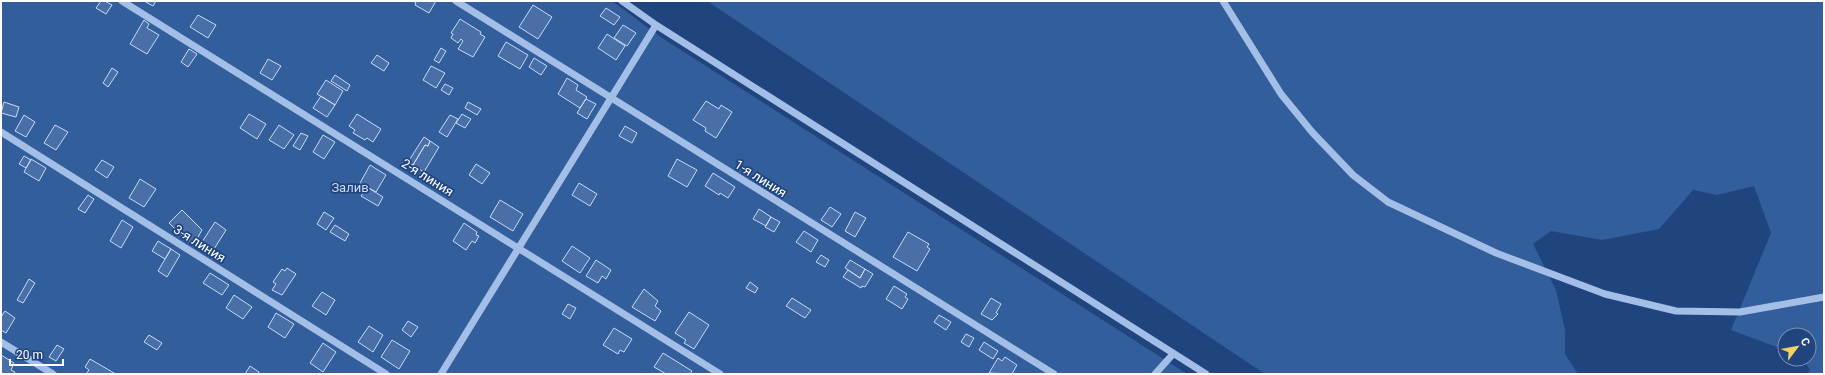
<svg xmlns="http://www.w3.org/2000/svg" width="1825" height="375" font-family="Roboto,sans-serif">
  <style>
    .green { fill: #325e9c }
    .building { fill: #486fa7; stroke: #c7daf6 }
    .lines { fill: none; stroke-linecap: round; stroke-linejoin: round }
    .minor { stroke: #a3bfe7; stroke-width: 7 }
    .labels { text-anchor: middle; stroke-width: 3.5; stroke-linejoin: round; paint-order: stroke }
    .street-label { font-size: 13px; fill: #fff; stroke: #20457e }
    .park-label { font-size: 13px; fill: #c7daf6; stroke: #20457e }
  </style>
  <rect width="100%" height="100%" fill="#20457e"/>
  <path class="green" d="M1 1H612L659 36 1187 374H1Z
    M707 1H1824V374H1806L1810 370 1803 359H1809V335H1785V350L1731 330 1771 233 1754 186 1717 195 1693 190 1659 229 1602 240 1551 231 1533 244 1556 290 1565 330V354L1578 374H1265Z"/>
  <path class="building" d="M101 1H105L112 5 106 14 96 8Z
    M144 1H156L153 6Z
    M413 1H436L429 13 415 5 416 3Z
    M533 5 552 17 538 39 519 27Z
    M606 8 620 17 614 25 600 16Z
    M198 15 216 25 208 38 190 27Z
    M460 19 481 32 480 34 485 37 473 57 458 49 463 41 461 39 458 43 451 38 453 34 451 33Z
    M144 20 149 24 147 28 159 35 147 54 130 44Z
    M623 25 636 33 627 46 614 38Z
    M607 34 625 46 616 60 598 48Z
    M506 42 528 55 520 69 498 56Z
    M441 48 446 51 439 63 434 60Z
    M189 49 197 54 188 67 181 62Z
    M377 55 389 63 384 71 371 63Z
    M534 58 547 66 541 75 529 67Z
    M268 59 281 66 272 80 260 73Z
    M431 66 445 73 436 88 423 80Z
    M112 68 118 72 108 87 103 83Z
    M335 75 350 85 347 91 331 81Z
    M567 78 578 85 576 90 587 97 580 108 558 94Z
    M326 80 343 91 335 105 317 94Z
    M445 84 453 88 449 95 441 90Z
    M321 96 335 105 327 117 313 108Z
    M586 99 596 104 587 119 577 113Z
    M706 101 719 109 721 105 732 112 716 138 705 131 706 128 693 120Z
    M4 102 19 107 16 117 1 113Z
    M468 102 481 109 477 115 465 108Z
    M249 114 266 124 257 139 240 128Z
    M357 114 381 129 373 142 367 138 365 140 353 133 355 130 349 126Z
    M462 114 471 119 465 128 456 123Z
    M24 115 35 122 26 137 15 131Z
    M450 115 458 119 447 137 439 132Z
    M55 125 68 132 56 150 44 143Z
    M279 125 294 135 284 149 269 140Z
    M625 126 637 133 632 143 619 136Z
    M301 133 308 136 300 150 293 146Z
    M323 135 335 142 324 159 313 152Z
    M424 137 430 141 428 146 425 145 413 165 408 162Z
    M430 141 439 147 424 172 413 165 425 145 428 146Z
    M24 156 31 160 26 168 19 164Z
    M31 159 46 168 39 181 24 172Z
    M677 159 697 170 687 187 668 176Z
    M102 160 114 167 107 178 95 170Z
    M476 164 490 173 482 184 469 175Z
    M370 165 386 175 376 192 360 183Z
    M713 173 735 187 728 198 720 193 719 195 705 186Z
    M140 179 156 189 144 207 129 198Z
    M579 183 597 194 590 206 572 195Z
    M367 187 383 197 378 206 361 196Z
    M88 195 94 199 85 213 78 209Z
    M500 200 523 214 513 231 490 217Z
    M830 207 841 214 832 227 821 220Z
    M759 209 771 217 766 226 753 219Z
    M182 210 202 230 194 244 184 238 169 223Z
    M324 212 334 218 326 230 317 224Z
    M855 212 866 218 855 237 845 231Z
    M771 217 780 222 774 232 765 227Z
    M122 220 133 227 121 248 110 241Z
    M215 222 226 230 214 249 202 242Z
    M464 223 477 232 476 235 479 236 475 243 472 241 466 250 453 241Z
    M335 225 349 234 345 241 330 232Z
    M804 231 818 240 811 252 796 242Z
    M908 232 929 244 927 247 930 249 917 271 893 257Z
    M158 241 171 249 165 259 152 251Z
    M572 246 590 258 580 273 562 261Z
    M171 249 180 255 167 277 158 271Z
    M821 255 829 260 825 267 816 262Z
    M596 260 611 270 606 279 602 276 598 283 586 276Z
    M850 260 865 269 860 278 845 268Z
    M287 268 296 274 282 295 272 290 276 284 273 282 282 269 285 271Z
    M865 269 873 274 865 287 862 286 861 288 843 277 848 270 860 278Z
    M210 273 229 285 222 295 203 283Z
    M29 279 35 283 23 303 17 300Z
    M750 282 758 288 755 293 746 288Z
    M894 286 907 294 905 297 908 299 902 309 886 299Z
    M644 289 658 301 655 306 661 311 655 321 632 307Z
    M322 292 335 300 326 315 312 306Z
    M234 295 252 307 243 319 226 308Z
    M792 298 811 310 805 318 786 306Z
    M991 298 1001 304 996 313 998 314 992 320 981 314Z
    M568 304 576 308 570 319 562 314Z
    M5 311 15 318 6 333 1 330V317Z
    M689 312 709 325 694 349 684 343 686 340 675 333Z
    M276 313 294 324 285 338 268 327Z
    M939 315 951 322 946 330 934 322Z
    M408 321 418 327 411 337 402 330Z
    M369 326 383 335 373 352 358 342Z
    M614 328 632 339 624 352 620 350 618 354 603 345Z
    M966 334 974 338 969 347 961 342Z
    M149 335 162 343 157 350 144 342Z
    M392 340 410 351 399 369 381 357Z
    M984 342 998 351 993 359 979 350Z
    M323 343 336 352 323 372 310 363Z
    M57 345 64 349 56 361 49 357Z
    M663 353 692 371 690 374H666L654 367Z
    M1 355 14 363 11 370 15 372 14 374H1Z
    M1005 357 1017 365 1012 374 989 373 998 358 1002 361Z
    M90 359 114 373 113 374H86L89 370 85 367Z
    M250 366 259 372 258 374H245Z"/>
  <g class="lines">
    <path class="minor" d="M122 1 720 374
      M456 1 1054 374
      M622 1 656 25 1206 374
      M1223 1 1281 94 1312 132 1353 175 1388 202 1496 253 1605 294 1676 311 1740 312 1824 297
      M1 132 386 374
      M1 342 53 374
      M441 374 656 25
      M1155 374 1173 354"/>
  </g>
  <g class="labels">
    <g class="street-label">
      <text transform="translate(428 177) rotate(32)" y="5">2-я линия</text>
      <text transform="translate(761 178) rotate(32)" y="5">1-я линия</text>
      <text transform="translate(200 243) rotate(32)" y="5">3-я линия</text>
    </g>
    <g class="park-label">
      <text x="350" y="192">Залив</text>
    </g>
  </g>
  <rect width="1825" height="375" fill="none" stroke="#ffffff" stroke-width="4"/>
  <g transform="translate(1797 347) rotate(58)"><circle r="19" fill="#20457e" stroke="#798fb2"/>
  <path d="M0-3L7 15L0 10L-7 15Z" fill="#f5d064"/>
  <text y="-6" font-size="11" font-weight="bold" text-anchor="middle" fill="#ffffff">С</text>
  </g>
  <path d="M10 359v6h53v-6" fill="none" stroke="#ffffff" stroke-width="2"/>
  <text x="16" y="359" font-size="12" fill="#ffffff" stroke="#20457e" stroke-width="3" paint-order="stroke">20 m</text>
</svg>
